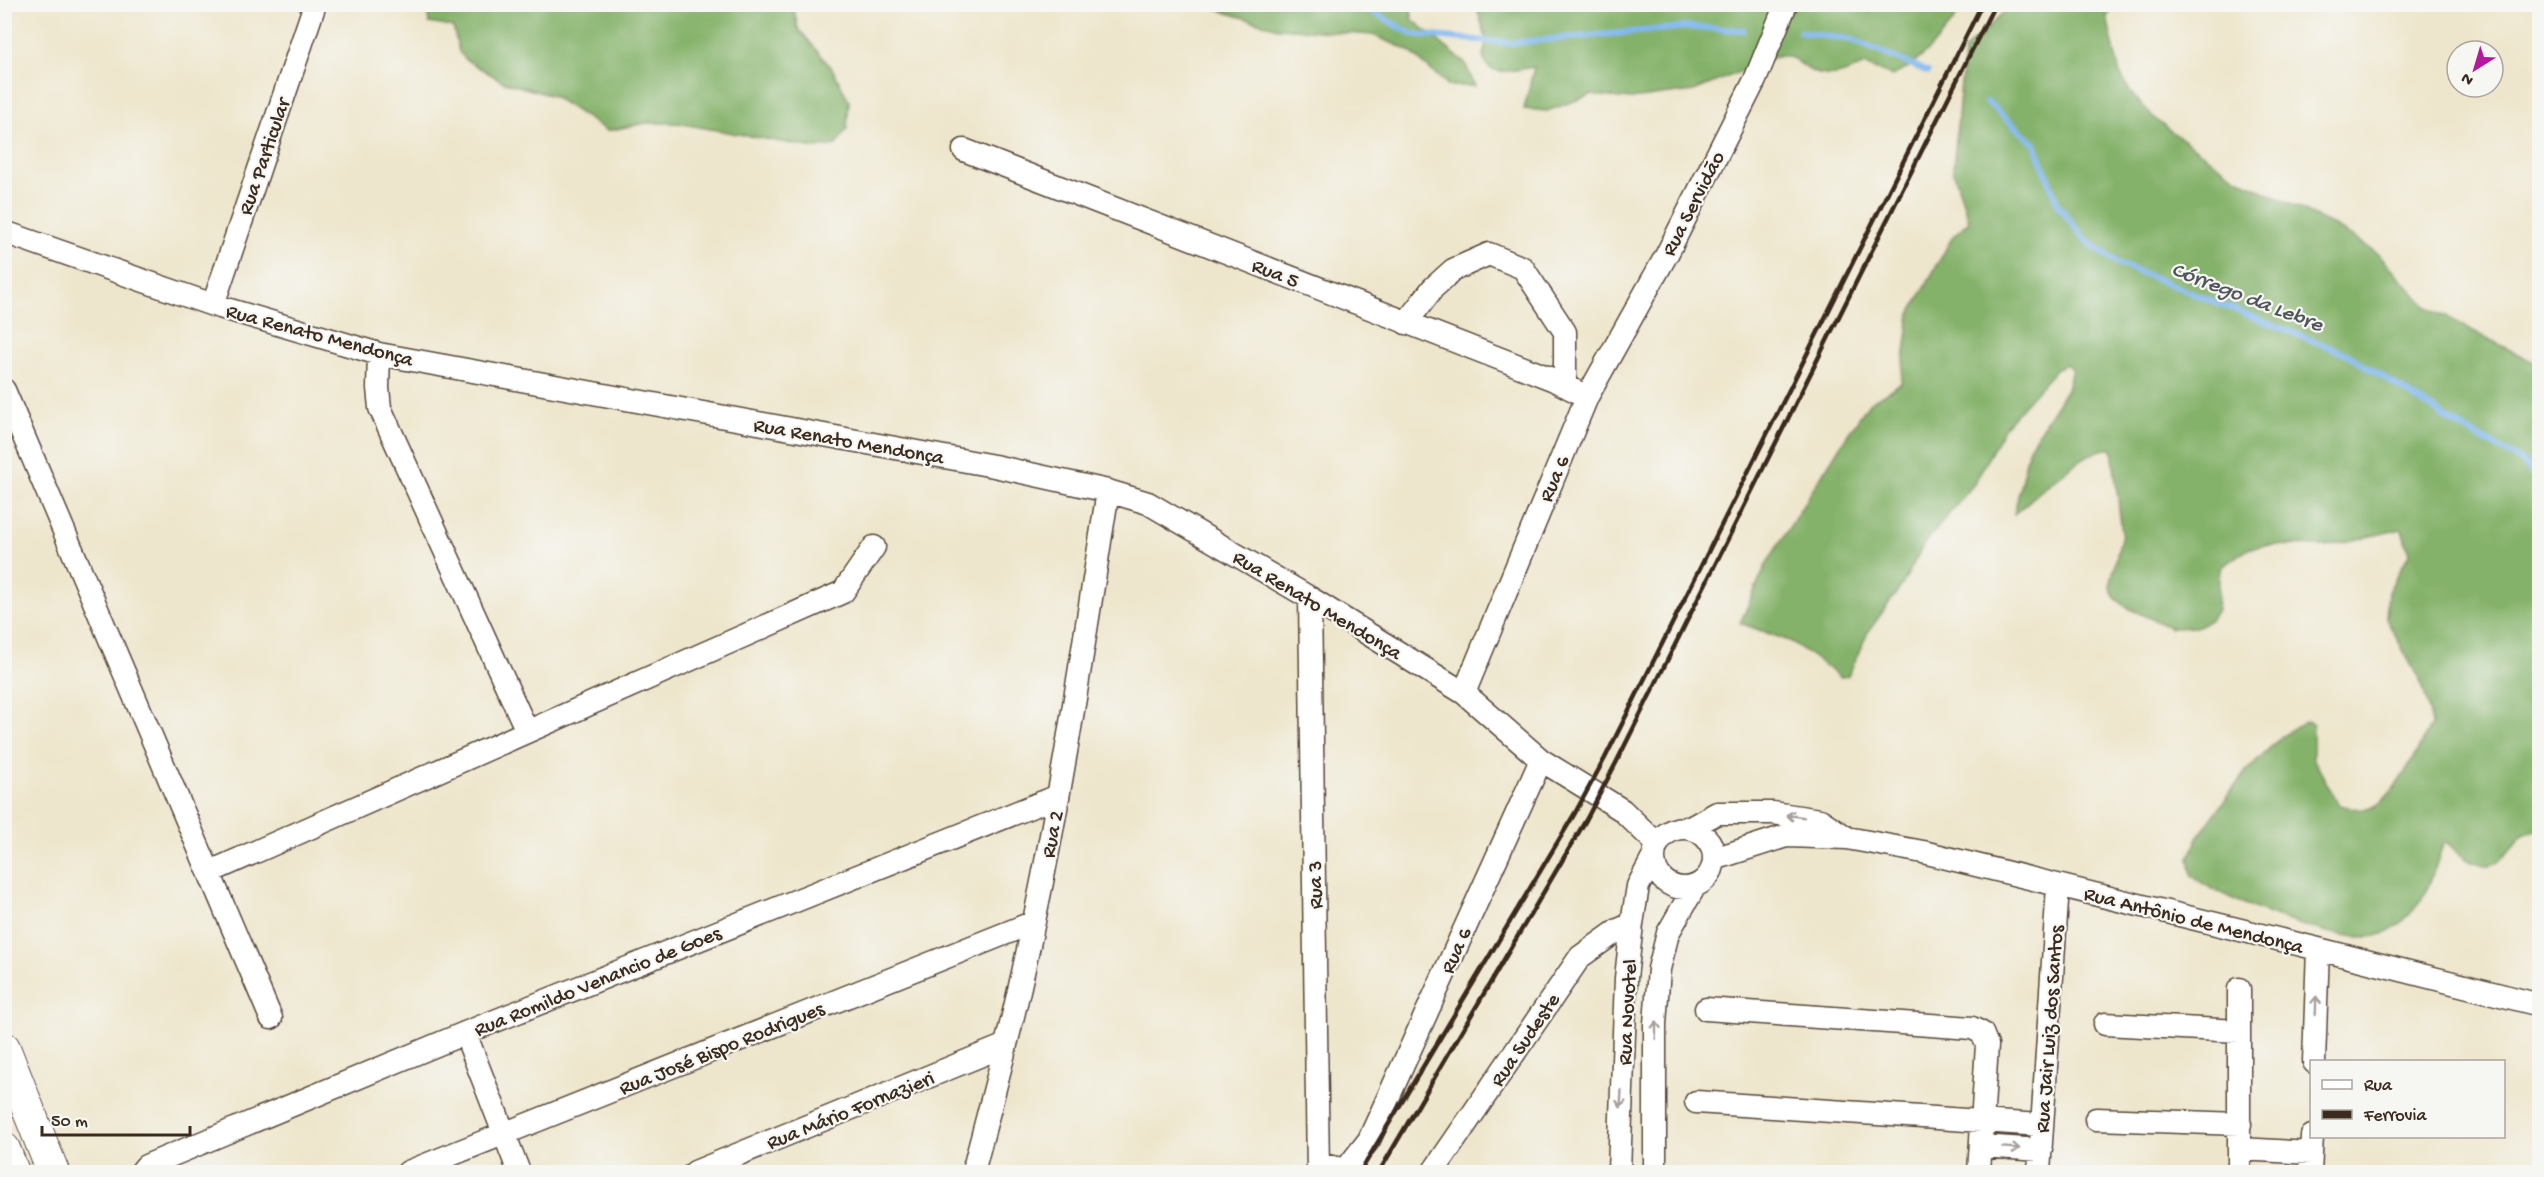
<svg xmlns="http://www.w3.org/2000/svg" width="2544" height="1177" font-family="'Gochi Hand',sans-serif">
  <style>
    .forest { fill: #85b26a; stroke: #606e44; stroke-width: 1.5 }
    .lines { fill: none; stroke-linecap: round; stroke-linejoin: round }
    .stream { stroke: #80b8f1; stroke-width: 6 }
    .minor-casing { stroke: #564638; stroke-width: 25 }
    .highway-casing { stroke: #564638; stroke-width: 34 }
    .minor { stroke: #fff; stroke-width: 22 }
    .highway { stroke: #fff; stroke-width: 32 }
    .rail { stroke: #3b2a1e; stroke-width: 4.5 }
    .oneway { stroke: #a79f9a }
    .labels { text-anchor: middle; stroke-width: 4.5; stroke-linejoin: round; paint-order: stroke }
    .street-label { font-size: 21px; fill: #3b2a1e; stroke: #f6f6f2 }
    .water-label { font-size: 22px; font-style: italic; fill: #50555d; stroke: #f6f6f2 }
  </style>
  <rect width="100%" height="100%" fill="#f6f6f2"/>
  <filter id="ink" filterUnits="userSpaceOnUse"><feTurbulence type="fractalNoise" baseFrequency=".0167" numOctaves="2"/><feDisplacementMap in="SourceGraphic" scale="12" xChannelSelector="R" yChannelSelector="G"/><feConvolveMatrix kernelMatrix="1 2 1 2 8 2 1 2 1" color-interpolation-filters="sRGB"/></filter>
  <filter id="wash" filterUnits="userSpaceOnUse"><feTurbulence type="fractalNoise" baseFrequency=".008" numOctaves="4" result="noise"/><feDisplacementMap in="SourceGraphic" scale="24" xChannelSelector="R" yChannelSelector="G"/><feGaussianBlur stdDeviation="1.35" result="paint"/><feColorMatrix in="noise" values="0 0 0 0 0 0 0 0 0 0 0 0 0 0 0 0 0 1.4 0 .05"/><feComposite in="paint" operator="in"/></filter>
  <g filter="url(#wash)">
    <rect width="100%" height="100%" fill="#eee6cc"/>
    <path class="forest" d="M1477 4 1963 5 1962 10C1942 34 1922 65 1891 76L1865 65C1848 72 1832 80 1813 72 1797 64 1800 58 1779 55L1694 91 1631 99 1591 95 1547 111 1524 109 1534 67C1518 69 1487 80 1483 56 1483 52 1486 47 1486 42 1486 29 1477 18 1477 4Z
      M427 5H793L798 28 833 70 849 101 847 129 836 145 815 148 677 123H646L607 131 553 96 504 82 466 60 459 52 453 27 429 23Z
      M1209 5H1411L1412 19 1465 63 1475 86H1449L1408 50 1373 35 1278 28 1224 12Z
      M2011 5H2112L2107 17 2119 71 2130 92 2157 121 2237 178 2333 225 2379 254 2427 307 2539 365V829L2523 835 2499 862 2488 866 2468 860 2444 842C2435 866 2428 898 2408 916 2402 922 2390 931 2382 934 2346 949 2222 900 2192 876L2189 858 2198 837 2247 770 2285 733 2307 721 2313 724V758L2339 805C2347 806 2360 811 2368 809 2393 804 2420 745 2432 723L2423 687 2386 618 2388 592 2409 554 2402 529 2327 546 2266 545 2247 549 2220 568 2217 610 2210 620 2196 627 2171 628 2128 608 2115 598 2110 587 2122 533 2112 449C2087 445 2034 498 2014 514L2029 447 2067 389 2072 369 2066 364 2055 370 2006 425 1974 484 1924 544 1902 585 1868 632 1848 676 1840 677 1792 642 1740 623 1767 563 1840 446 1869 403 1901 383 1910 314 1953 236 1969 221 1953 170 1964 50Z"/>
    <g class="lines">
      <path class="stream" d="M1358 4 1412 34 1510 43 1687 27 1743 30
        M1800 32 1852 40 1928 72
        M1987 102 2035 144 2058 205 2084 239 2119 264 2347 354 2465 430 2519 459 2540 483"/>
    </g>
  </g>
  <g filter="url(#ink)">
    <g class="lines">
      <defs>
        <path id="minor" d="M964 150 1552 379 1587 397
          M4 232 213 305 379 354 994 466 1108 491 1148 503 1310 598 1464 693 1541 760 1622 810 1657 844
          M213 305 314 7
          M1406 323 1433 288 1453 270 1489 254 1523 268 1565 332V385
          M379 354 378 388 380 408 527 731
          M4 390 271 1018
          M1310 598 1318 1172
          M1464 693 1587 397 1667 254 1755 80 1786 4
          M1690 828 1717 813H1773L1820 820 1847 838
          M1654 858a30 30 0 1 1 60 0a30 30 0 1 1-60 0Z
          M1714 859 1786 836 1847 838 1923 852 2318 949 2540 1005
          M210 872 843 592 874 547
          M1706 1009 1972 1028 1982 1033 1987 1045 1979 1172
          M2105 1024 2239 1031
          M465 1033 519 1172
          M2314 1062 2318 949
          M1696 1102 2042 1125
          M2096 1119 2240 1124
          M1981 1146 2041 1150
          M2240 1149 2311 1153
          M1318 1164 1342 1169 1347 1168 1369 1140 1541 760
          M141 1172 146 1166 465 1033 1058 796
          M408 1172 1034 922
          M695 1172 1006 1045
          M973 1172C995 1089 1017 1006 1034 921 1064 779 1085 635 1108 491
          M1433 1172 1580 957 1618 930 1632 924
          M1619 1172 1626 978 1632 924 1638 886 1654 856
          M1655 1172V1024L1659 969 1668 933 1695 886
          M2039 1172 2058 886
          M2239 1172V989
          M2310 1172 2312 1136"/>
        <path id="highway" d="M4 1048 53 1172
          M4 1149 13 1172"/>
      </defs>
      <use href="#minor" class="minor-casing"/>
      <use href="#highway" class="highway-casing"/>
      <use href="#minor" class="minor"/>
      <use href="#highway" class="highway"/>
      <path class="rail" d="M1360 1172 1575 813 1605 758 1982 4
        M1379 1172 1586 820 1616 763 1995 4"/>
    </g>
    <defs><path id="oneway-shaft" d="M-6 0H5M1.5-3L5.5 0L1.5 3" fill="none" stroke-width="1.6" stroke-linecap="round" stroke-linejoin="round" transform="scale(1.5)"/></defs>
    <g class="oneway">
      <use href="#oneway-shaft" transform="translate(1795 816) rotate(-172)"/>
      <use href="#oneway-shaft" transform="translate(2316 1005) rotate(-88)"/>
      <use href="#oneway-shaft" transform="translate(1656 1030) rotate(-89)"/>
      <use href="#oneway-shaft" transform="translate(1621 1099) rotate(93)"/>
      <use href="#oneway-shaft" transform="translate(2011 1148) rotate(4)"/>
    </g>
  </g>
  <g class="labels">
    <g class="street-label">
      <text transform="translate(263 156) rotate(-71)" y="7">Rua Particular</text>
      <text transform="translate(1692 203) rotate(-63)" y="7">Rua Servidão</text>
      <text transform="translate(1276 272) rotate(21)" y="7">Rua 5</text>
      <text transform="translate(320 334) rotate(15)" y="7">Rua Renato Mendonça</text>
      <text transform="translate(849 440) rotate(10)" y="7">Rua Renato Mendonça</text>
      <text transform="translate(1553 478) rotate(-67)" y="7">Rua 6</text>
      <text transform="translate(1318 604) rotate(31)" y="7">Rua Renato Mendonça</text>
      <text transform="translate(1051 834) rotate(-79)" y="7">Rua 2</text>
      <text transform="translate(1314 885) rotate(-91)" y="7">Rua 3</text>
      <text transform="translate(2194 919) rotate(14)" y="7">Rua Antônio de Mendonça</text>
      <text transform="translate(1455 950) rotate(-66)" y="7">Rua 6</text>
      <text transform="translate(597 980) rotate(-22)" y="7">Rua Romildo Venancio de Goes</text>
      <text transform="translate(1626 1012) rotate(-87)" y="7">Rua Novotel</text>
      <text transform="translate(2048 1029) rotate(-86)" y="7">Rua Jair Luiz dos Santos</text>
      <text transform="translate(1524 1039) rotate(-56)" y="7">Rua Sudeste</text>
      <text transform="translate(721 1047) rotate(-22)" y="7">Rua José Bispo Rodrigues</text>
      <text transform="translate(850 1109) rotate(-22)" y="7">Rua Mário Fornazieri</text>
    </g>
    <g class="water-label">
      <text transform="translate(2248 295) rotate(21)" y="8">Córrego da Lebre</text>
    </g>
  </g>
  <rect width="2544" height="1177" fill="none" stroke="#f6f6f2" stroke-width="24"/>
  <rect x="2310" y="1060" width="195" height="78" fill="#f6f6f2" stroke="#aba49d" stroke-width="1.5"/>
  <rect x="2322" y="1080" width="30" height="9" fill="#ffffff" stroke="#aba49d" stroke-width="1.5"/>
  <text x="2364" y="1090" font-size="18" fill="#3b2a1e">Rua</text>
  <rect x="2322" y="1110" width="30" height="9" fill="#3b2a1e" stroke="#aba49d" stroke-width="1.5"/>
  <text x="2364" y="1120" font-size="18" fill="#3b2a1e">Ferrovia</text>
  <g transform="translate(2475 69) rotate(217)"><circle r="28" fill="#f6f6f2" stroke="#aba49d" stroke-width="1.5"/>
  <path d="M0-4.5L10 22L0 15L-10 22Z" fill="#b5179e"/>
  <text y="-9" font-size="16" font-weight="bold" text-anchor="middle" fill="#3b2a1e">N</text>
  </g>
  <path d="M42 1126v9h148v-9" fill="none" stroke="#3b2a1e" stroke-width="3"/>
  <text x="51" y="1126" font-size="18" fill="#3b2a1e" stroke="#f6f6f2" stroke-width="4.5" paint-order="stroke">50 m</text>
</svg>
